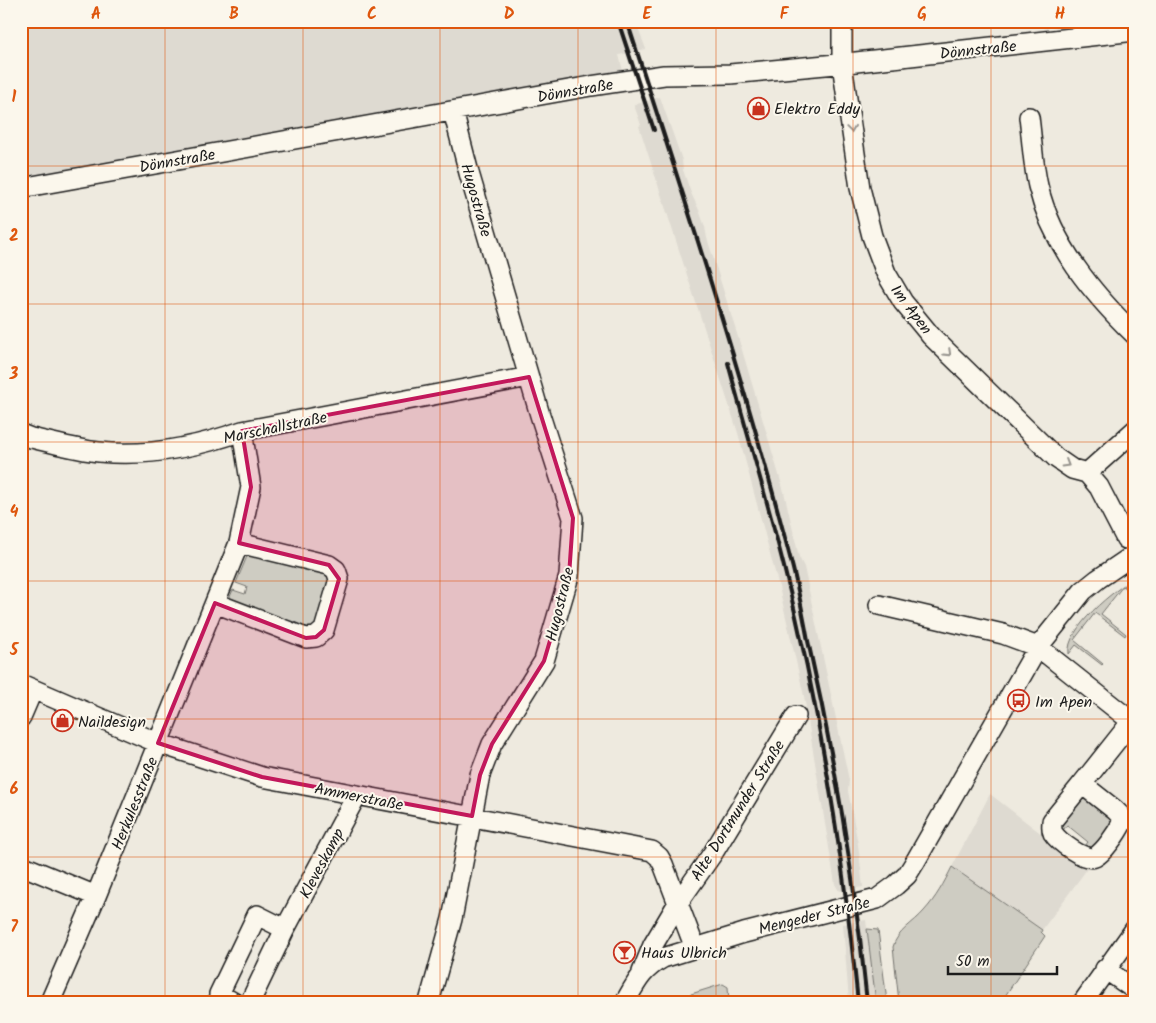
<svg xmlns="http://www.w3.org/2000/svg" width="1156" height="1023" font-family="Kalam,sans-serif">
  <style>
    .built { fill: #dedad1 }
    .green { fill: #ceccc2; stroke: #75746f }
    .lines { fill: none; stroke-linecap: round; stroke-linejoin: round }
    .minor-casing { stroke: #1c1c1c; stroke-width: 22 }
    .minor { stroke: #fbf7ec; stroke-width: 19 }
    .rail { stroke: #1c1c1c; stroke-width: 4 }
    .oneway { stroke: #97948e }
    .marked { fill: #c2185b; fill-opacity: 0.2; stroke: #c2185b; stroke-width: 4; stroke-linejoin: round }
    .grid { fill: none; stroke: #de560d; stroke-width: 1; stroke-opacity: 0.55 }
    .labels { text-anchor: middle; stroke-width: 4; stroke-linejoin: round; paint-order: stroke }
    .street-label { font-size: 16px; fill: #1c1c1c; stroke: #fbf7ec }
    .poi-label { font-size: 16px; fill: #1c1c1c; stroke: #fbf7ec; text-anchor: start }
    .neatline { fill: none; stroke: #de560d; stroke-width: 2 }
    .grid-label { font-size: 16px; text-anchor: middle; font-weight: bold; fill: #de560d }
  </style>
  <rect width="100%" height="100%" fill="#eeeadf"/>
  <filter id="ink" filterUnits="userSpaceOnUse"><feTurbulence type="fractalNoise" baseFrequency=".02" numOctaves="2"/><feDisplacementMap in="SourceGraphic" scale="10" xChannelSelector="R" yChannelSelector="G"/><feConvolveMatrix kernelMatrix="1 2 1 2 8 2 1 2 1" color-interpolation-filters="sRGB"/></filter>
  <g filter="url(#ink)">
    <path class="built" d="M21 21H635L646 49 619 55 626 83 21 188Z
      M660 97 682 160 683 170 691 193 699 210 705 227 707 238 742 350 784 492 799 557 804 567 849 780 848 791 858 844 863 887 839 891 835 884 804 696 779 587 738 433 639 126 641 125 634 105Z
      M990 794 1087 869 1042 930 952 867Z
      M866 920 876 1002H849L843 924Z"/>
    <path class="green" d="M248 554 325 572 329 580 319 626 312 631 229 599 233 590 245 594 247 587 236 583Z
      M1135 578V595L1123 586 1101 614 1126 634 1125 636 1095 613 1074 640 1103 664 1102 665 1076 645 1069 654C1065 629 1115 589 1135 578Z
      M1087 796 1114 819 1095 849 1082 850 1088 842 1067 825 1061 833 1060 822 1082 797Z
      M952 867 1042 930 1041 932 1045 936 1001 1002H899L893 947C897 931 914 923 924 911 936 898 944 883 952 867Z
      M867 929 878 930 887 1002H876Z
      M723 984 728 987 729 1002H690L689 997 691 994Z"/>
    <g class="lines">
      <defs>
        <path id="minor" d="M842 21V64L860 188 872 236 886 273 903 302 931 336 1056 458 1072 469 1087 473 1099 487 1126 539
          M1029 117C1032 140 1033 164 1038 186 1052 245 1093 294 1135 335
          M21 188 591 86 664 75 730 74 847 63 1135 31
          M21 434 31 438C54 443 77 450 99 452 147 457 197 447 242 431L529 377
          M1087 473 1135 430
          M215 603 306 638 316 637 324 630 339 579 336 570 329 565 239 543
          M879 605 1003 634 1038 647 1135 724
          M21 684 158 743 262 777 652 851 659 857 663 864 695 948
          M21 717 33 689
          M1082 784 1115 810 1121 816 1122 823C1117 833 1104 852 1095 857 1085 862 1058 841 1053 833 1051 829 1052 826 1052 821Z
          M1082 784 1132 721
          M21 865 96 896
          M1105 969 1135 990
          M642 972 653 945 678 903 713 853 796 716
          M50 1002 96 896 239 543 251 487 242 431
          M233 1002 219 994 257 915 285 929
          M250 1002 285 929 353 802 354 795
          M429 1002 452 919 480 775 492 744 544 661 569 576 573 518 540 415 469 173 453 111
          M625 1002C636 983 642 969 663 958L744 933 877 899 896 885 907 875 915 862 1038 647 1083 591 1098 579 1135 554
          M1083 1002 1135 929"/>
      </defs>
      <use href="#minor" class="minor-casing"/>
      <use href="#minor" class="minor"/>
      <path class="rail" d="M618 21 654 130
        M627 21C685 200 744 379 791 561 798 587 803 614 808 641 835 760 855 880 867 1002
        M728 363C746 431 767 499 784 567 820 709 843 856 858 1002"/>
    </g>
    <defs><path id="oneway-chevron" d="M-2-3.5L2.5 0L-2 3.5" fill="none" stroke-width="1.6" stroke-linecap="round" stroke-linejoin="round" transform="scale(1.25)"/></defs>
    <g class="oneway">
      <use href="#oneway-chevron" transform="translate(851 129) rotate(82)"/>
      <use href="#oneway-chevron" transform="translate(948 353) rotate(44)"/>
      <use href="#oneway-chevron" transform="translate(1066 464) rotate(31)"/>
    </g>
  </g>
  <path class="marked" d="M529 377 573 518 569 576 544 661 492 744 480 775 472 816 262 777 158 743 215 603 306 638 316 637 324 630 339 579 329 565 239 543 251 487 242 431Z"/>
  <path class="grid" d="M165 21V1002M303 21V1002M440 21V1002M578 21V1002M716 21V1002M853 21V1002M991 21V1002M21 166H1135M21 304H1135M21 442H1135M21 581H1135M21 719H1135M21 857H1135"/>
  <defs>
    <symbol id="shop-ring" viewBox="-11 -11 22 22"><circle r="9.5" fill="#fbf7ec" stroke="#c8321e" stroke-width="1.5"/><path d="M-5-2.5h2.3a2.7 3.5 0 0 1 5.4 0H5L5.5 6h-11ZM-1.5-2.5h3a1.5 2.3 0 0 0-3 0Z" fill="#c8321e"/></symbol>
    <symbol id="bus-ring" viewBox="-11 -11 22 22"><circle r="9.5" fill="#fbf7ec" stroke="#c8321e" stroke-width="1.5"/><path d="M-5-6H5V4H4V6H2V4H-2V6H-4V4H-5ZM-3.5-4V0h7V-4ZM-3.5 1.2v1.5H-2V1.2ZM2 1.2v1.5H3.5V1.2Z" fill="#c8321e"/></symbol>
    <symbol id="bar-ring" viewBox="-11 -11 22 22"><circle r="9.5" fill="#fbf7ec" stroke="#c8321e" stroke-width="1.5"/><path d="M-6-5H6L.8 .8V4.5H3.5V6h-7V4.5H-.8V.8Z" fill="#c8321e"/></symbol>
  </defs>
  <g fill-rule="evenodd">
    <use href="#shop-ring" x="746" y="96" width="25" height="25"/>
    <use href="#bus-ring" x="1006" y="688" width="25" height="25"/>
    <use href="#shop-ring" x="50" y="708" width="25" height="25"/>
    <use href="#bar-ring" x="612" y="940" width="25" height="25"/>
  </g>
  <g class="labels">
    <g class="street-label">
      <text transform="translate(978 49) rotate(-6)" y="6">Dönnstraße</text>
      <text transform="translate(575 90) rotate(-10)" y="6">Dönnstraße</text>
      <text transform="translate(177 160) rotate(-10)" y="6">Dönnstraße</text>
      <text transform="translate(477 200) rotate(74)" y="6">Hugostraße</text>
      <text transform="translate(912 309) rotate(53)" y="6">Im Apen</text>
      <text transform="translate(275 427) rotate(-12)" y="6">Marschallstraße</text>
      <text transform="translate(559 604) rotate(-76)" y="6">Hugostraße</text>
      <text transform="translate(359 796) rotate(11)" y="6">Ammerstraße</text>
      <text transform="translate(134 803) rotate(-68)" y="6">Herkulesstraße</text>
      <text transform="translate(737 810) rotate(-58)" y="6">Alte Dortmunder Straße</text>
      <text transform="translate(321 863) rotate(-62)" y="6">Kleveskamp</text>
      <text transform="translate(814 915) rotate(-14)" y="6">Mengeder Straße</text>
    </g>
    <g class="poi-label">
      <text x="774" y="114">Elektro Eddy</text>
      <text x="1035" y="707">Im Apen</text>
      <text x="78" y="727">Naildesign</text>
      <text x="641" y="958">Haus Ulbrich</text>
    </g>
  </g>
  <rect width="1156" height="1023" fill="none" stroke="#fbf7ec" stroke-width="55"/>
  <path d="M948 966v8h109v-8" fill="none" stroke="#1c1c1c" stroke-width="2.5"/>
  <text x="956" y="966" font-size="15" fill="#1c1c1c" stroke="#fbf7ec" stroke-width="4" paint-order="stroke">50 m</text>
  <rect x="28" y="28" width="1100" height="968" class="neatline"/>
  <g class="grid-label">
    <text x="96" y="19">A</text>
    <text x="234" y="19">B</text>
    <text x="372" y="19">C</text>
    <text x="509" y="19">D</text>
    <text x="647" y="19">E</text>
    <text x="784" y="19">F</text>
    <text x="922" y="19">G</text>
    <text x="1060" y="19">H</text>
    <text x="14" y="102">1</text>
    <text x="14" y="241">2</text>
    <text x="14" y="379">3</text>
    <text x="14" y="517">4</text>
    <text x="14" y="655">5</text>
    <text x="14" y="794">6</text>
    <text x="14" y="932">7</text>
  </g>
</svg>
